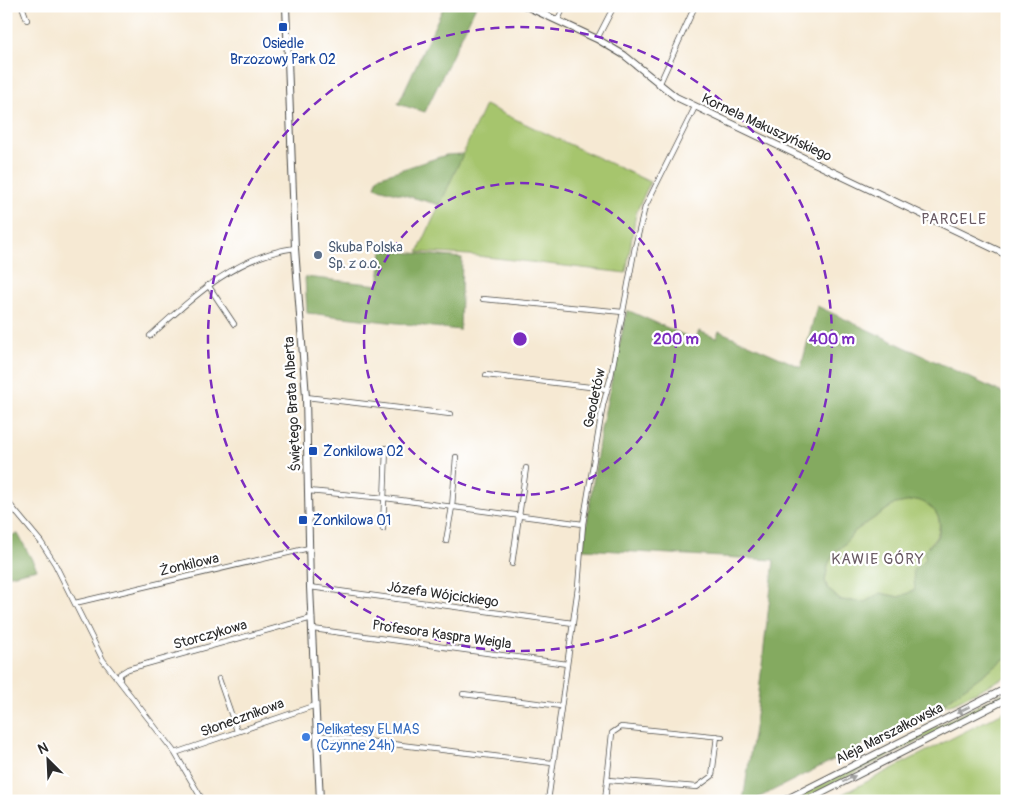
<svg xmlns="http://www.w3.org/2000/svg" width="1013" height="807" font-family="Pangolin,sans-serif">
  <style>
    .green { fill: #a6c56d; stroke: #68784c }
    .forest { fill: #84aa60; stroke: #586a46; fill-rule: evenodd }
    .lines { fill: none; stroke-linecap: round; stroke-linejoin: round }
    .street-casing { stroke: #494844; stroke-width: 6 }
    .secondary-casing { stroke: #494844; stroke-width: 8 }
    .street { stroke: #fff; stroke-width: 4.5 }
    .secondary { stroke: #fff; stroke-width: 6 }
    .oneway { fill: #a0a0a0 }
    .ring { fill: none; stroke: #7b2cbf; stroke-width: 2.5; stroke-dasharray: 9 6 }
    .transit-dot { fill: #1a4fb4; stroke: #fff; stroke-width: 2 }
    .service-dot { fill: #5c6f8a; stroke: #fff; stroke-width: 2 }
    .shop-dot { fill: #3f7fe0; stroke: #fff; stroke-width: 2 }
    .labels { text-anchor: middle; stroke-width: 4.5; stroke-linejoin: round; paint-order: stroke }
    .transit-label { font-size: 14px; fill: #164399; stroke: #fff; text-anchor: start }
    .street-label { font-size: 14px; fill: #2b2b2b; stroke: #fff }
    .service-label { font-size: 14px; fill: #4e5e75; stroke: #fff; text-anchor: start }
    .shop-label { font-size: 14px; fill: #366cbe; stroke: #fff; text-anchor: start }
    .neighbourhood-label { font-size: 15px; letter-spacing: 1px; fill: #685962; stroke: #fff }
    .centre { fill: #7b2cbf; stroke: #fff; stroke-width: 2.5 }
    .ring-label { font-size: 15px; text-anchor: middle; font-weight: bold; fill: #7b2cbf; stroke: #fff; stroke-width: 4.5; stroke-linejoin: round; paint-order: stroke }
  </style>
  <rect width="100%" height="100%" fill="#fff"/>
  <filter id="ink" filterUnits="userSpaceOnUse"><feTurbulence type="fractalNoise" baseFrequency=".02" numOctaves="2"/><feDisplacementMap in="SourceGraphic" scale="10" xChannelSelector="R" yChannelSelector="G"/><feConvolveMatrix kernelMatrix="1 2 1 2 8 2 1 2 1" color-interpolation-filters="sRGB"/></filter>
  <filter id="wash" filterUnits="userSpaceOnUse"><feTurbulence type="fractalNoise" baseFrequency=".0096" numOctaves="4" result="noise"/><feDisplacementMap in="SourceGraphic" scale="20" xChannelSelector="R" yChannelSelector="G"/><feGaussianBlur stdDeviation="1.12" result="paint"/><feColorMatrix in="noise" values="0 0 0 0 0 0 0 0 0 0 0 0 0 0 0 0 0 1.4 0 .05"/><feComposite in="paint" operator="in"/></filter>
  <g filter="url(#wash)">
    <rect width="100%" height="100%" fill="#f6e9d3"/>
    <path class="green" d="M485 105 650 182 636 213 626 273 469 255 418 252Z
      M917 500C942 506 947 532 927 547V559L915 590 899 597 880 593 865 602 840 600 828 589 825 581 828 565 835 551 842 547 855 531 895 504Z
      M1007 657V676L954 703 940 706Z
      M1007 691V696L799 801H789Z
      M1007 710V801H829Z"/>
    <path class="forest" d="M444 6H476L425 112 398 104Z
      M463 154 440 205 375 187 378 177 446 155Z
      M382 250 462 258 460 330 307 313 305 277 379 285Z
      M817 306 1007 395V657L940 706 752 801H743L757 709 774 560 583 549 601 429 627 310 695 340 699 331 716 338 719 331 801 367ZM917 500C933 504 946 520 937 537 934 543 928 546 924 551L926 559 913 570 915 590 899 597 880 593 865 602 840 600 828 589 825 581 828 565 835 551 842 547 855 531 895 504Z
      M18 534 37 569 6 576V536Z"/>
  </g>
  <g filter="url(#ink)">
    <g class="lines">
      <defs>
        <path id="street" d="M22 6 27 20
          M558 20 564 6
          M597 39 614 6
          M659 85 695 6
          M208 285 234 324
          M483 299 623 312
          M150 336C193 297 235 256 295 248
          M486 375 607 389
          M306 397 450 414
          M308 491 385 498 583 524
          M6 500 41 542 55 564 103 660 175 753 203 801
          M383 529 386 448
          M446 541 452 507 456 457
          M512 564 526 468
          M310 587 573 623
          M75 603 309 548
          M313 629 567 664
          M120 679V674L128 669 312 618
          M219 679 237 731
          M463 694 561 706
          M317 735 552 763
          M175 753 316 705
          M608 780 697 787 712 776 717 736
          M548 801 578 587 583 524 603 405 611 376 635 247 645 207 695 107
          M605 801 612 733 621 727 722 737"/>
        <path id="secondary" d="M286 6 295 248 306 397 310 587 320 801
          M526 6 597 39 624 55 676 97 1007 255
          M783 801 1007 688
          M806 801 1007 699"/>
      </defs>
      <use href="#street" class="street-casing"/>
      <use href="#secondary" class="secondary-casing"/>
      <use href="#street" class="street"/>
      <use href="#secondary" class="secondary"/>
    </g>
    <defs><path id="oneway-solid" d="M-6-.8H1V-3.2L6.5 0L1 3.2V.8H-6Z" transform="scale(1.25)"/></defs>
    <g class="oneway">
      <use href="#oneway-solid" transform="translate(963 710) rotate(153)"/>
      <use href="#oneway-solid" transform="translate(849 779) rotate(-27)"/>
    </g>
  </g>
  <g class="ring">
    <circle cx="520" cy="339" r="156"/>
    <circle cx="520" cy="339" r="312"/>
  </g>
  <g class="transit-dot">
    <rect x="278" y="22" width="10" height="10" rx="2.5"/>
    <rect x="308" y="446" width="10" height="10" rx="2.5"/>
    <rect x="298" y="515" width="10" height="10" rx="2.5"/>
  </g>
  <circle class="service-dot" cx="318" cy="255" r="5"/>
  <circle class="shop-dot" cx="306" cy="737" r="5"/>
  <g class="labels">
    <g class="transit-label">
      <text x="283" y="48" text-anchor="middle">Osiedle<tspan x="283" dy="16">Brzozowy Park 02</tspan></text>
      <text x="323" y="456">Żonkilowa 02</text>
      <text x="313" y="525">Żonkilowa 01</text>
    </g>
    <g class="street-label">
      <text transform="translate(767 127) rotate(25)" y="5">Kornela Makuszyńskiego</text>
      <text transform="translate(594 398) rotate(-78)" y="5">Geodetów</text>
      <text transform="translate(292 404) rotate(-93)" y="5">Świętego Brata Alberta</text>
      <text transform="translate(189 564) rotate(-13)" y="5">Żonkilowa</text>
      <text transform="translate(443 594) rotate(8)" y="5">Józefa Wójcickiego</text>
      <text transform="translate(210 634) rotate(-16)" y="5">Storczykowa</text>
      <text transform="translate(442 634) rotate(8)" y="5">Profesora Kaspra Weigla</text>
      <text transform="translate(242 717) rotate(-20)" y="5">Słonecznikowa</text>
      <text transform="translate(889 733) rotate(-27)" y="5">Aleja Marszałkowska</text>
    </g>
    <g class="service-label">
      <text x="328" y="252">Skuba Polska<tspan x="328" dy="16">Sp. z o.o.</tspan></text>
    </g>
    <g class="shop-label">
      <text x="316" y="734">Delikatesy ELMAS<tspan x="316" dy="16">(Czynne 24h)</tspan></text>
    </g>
    <g class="neighbourhood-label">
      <text x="954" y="224">PARCELE</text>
      <text x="878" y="564">KAWIE GÓRY</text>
    </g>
  </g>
  <circle cx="520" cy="339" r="8" class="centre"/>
  <g class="ring-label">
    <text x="676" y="344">200 m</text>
    <text x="832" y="344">400 m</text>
  </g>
  <rect width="1013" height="807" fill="none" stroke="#fff" stroke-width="25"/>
  <g transform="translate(48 760) rotate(336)" stroke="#ffffff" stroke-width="4" paint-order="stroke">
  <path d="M0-4L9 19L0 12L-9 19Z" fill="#2b2b2b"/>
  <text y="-8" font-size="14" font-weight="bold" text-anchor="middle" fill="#2b2b2b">N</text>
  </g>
</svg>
